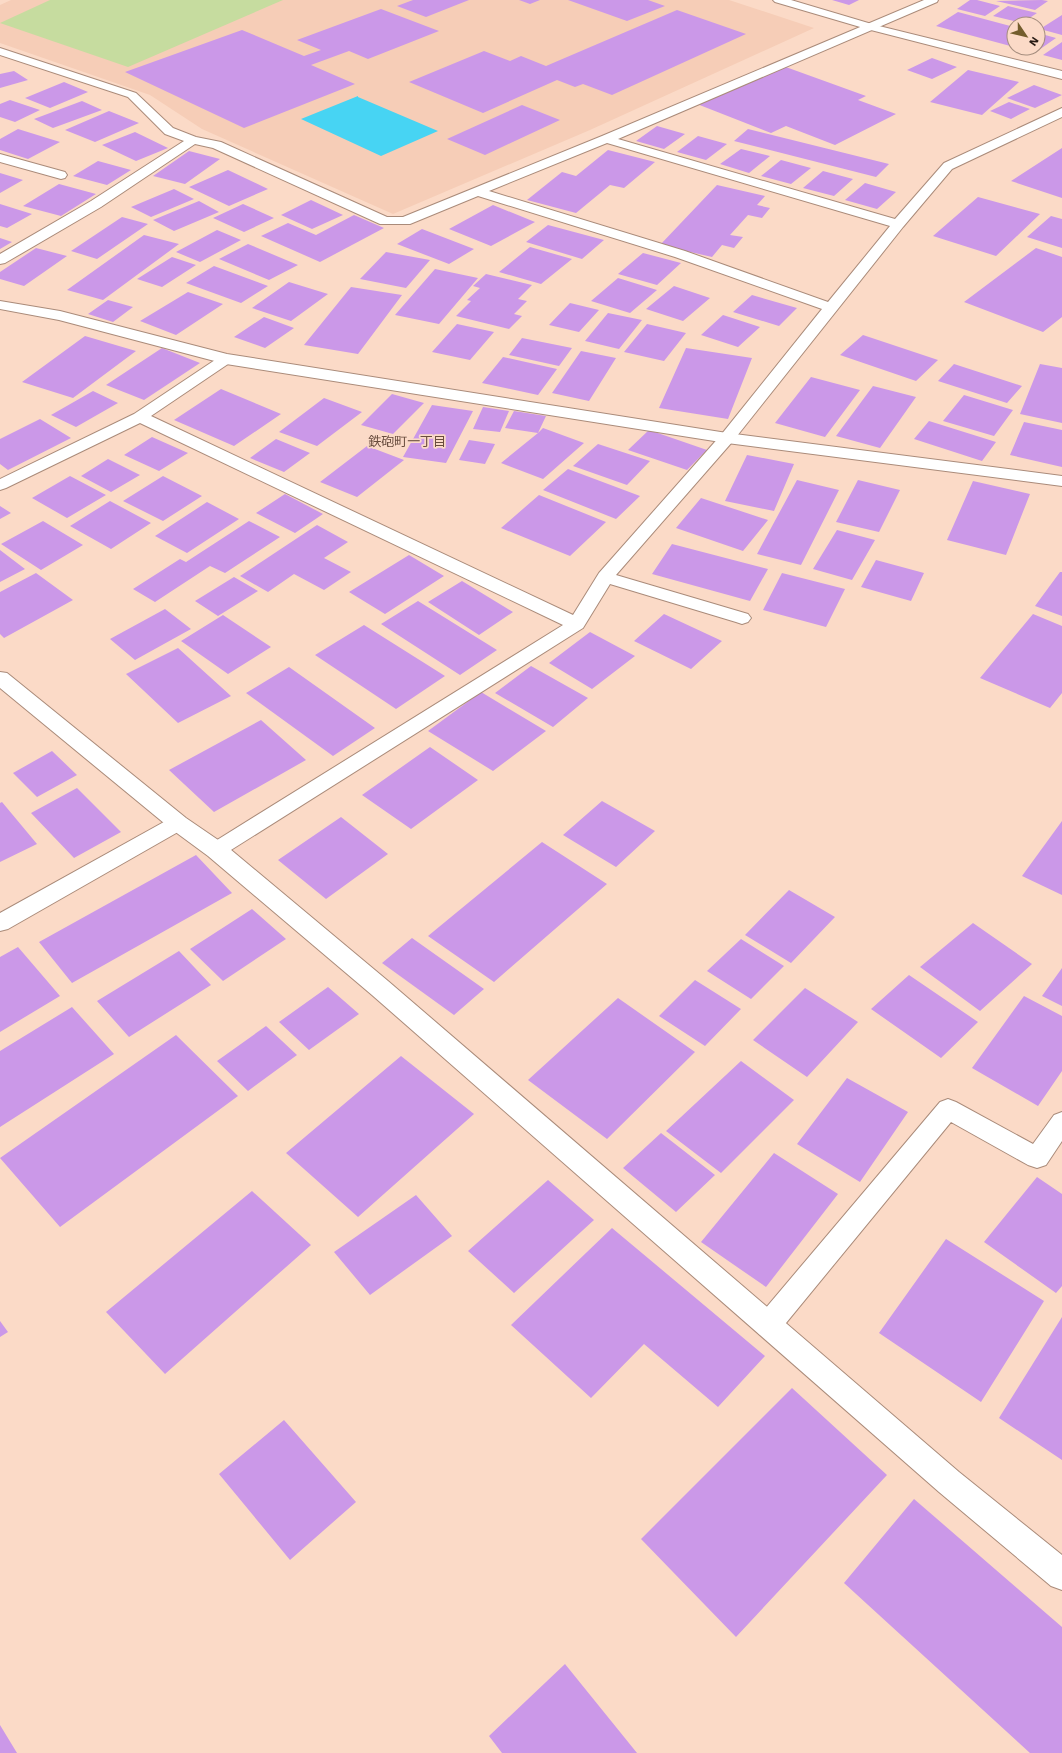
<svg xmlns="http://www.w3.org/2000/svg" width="1062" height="1753" font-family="'Work Sans','Noto Sans JP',sans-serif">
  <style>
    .built { fill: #f6cdb7 }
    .green { fill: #c6dc9f }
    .water { fill: #47d4f3 }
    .building { fill: #cb98e8 }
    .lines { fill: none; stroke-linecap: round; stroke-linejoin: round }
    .service-casing { stroke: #aa8b7a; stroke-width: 2 }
    .minor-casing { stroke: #aa8b7a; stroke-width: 2 }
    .tertiary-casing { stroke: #aa8b7a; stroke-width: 2 }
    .service { fill: #fff; fill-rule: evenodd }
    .minor { fill: #fff; fill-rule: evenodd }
    .tertiary { fill: #fff; fill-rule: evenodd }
    .labels { text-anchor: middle; stroke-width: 3.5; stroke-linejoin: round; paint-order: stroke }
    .far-neighbourhood-label { font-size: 13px; fill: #694d3e; stroke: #fbdac7 }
  </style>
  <rect width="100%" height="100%" fill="#fbdac7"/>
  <path class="built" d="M11 0H729L814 28 590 130 393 214 202 129 150 95 0 43V5Z"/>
  <path class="green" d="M50 0H283L128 67 0 23Z"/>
  <path class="water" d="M358 96V97L438 131 381 156 301 119Z"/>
  <path class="building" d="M413 0H469L426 17 397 6Z
    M519 0H540L530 4Z
    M568 0H648L665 6 627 21Z
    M832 0H859L849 5Z
    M970 0H977L1000 6 985 16 957 9Z
    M1042 0 1048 1 1035 10 996 1Z
    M1008 6 1037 13 1022 23 993 16Z
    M381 9 439 31 368 59 349 51 311 65 355 84 244 128 125 72 242 30 304 56 321 50 297 40Z
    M677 10 746 34 612 95 583 84 575 87 557 80 483 113 409 82 484 51 510 61 521 56 546 66Z
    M958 12 1014 27V47L936 26Z
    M1062 15V35L1040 29Z
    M1038 33 1056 38 1036 52 1021 49 1038 48Z
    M1062 42V60L1043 55Z
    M932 58 957 67 932 79 907 70Z
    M783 66 866 96 858 100 896 114 835 145 786 126 771 133 697 104Z
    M968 70 1019 82 982 115 930 102Z
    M14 71 28 80 0 88V74Z
    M64 82 88 92 50 108 25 98Z
    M1034 85 1062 95 1035 108 1007 98Z
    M10 100 40 110 15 122 0 117V104Z
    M82 101 102 110 53 128 34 119Z
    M1009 102 1030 109 1011 119 990 111Z
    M522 105 560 120 485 155 447 139Z
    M109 111 139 123 95 142 65 130Z
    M657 126 685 134 664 149 636 141Z
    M18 129 60 142 28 159 0 150V139Z
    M748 129 889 164 876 177 734 141Z
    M135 132 168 148 136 161 102 145Z
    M698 136 727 144 706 160 677 152Z
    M1062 148V198L1011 181Z
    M741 149 770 156 749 173 720 164Z
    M608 150 655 162 624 188 610 185 576 213 527 200 562 172 576 176Z
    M189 151 220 159 185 184 153 176Z
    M781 160 811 168 791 184 761 176Z
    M98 161 131 170 107 185 73 176Z
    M228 170 268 189 229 206 189 187Z
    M823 171 853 179 834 196 803 188Z
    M0 173 23 180 0 193Z
    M865 183 896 192 877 209 845 200Z
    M59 184 96 194 61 216 23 206Z
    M717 185 765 196 757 205 770 208 762 218 748 215 730 235 743 237 734 248 722 245 712 257 660 245Z
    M174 189 194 199 151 217 131 207Z
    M978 197 1040 214 996 256 933 236Z
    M311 200 343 215 312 229 281 215Z
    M199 201 219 212 174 231 153 220Z
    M0 204 32 214 7 228 0 226Z
    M243 204 274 218 244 232 213 218Z
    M493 205 535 222 491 246 449 229Z
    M354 215 384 228 320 262 261 236 288 223 316 235Z
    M1051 216 1062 219V248L1027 237Z
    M122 217 148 224 97 259 71 251Z
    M548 225 604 240 582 259 526 242Z
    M422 229 474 249 449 264 397 244Z
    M217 230 241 240 200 262 176 252Z
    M144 235 179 244 103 300 67 290Z
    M0 238 12 242 0 249Z
    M248 244 298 265 269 280 219 259Z
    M530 247 572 259 541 284 499 272Z
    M36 248 67 256 24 286 0 279V272Z
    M1036 248 1062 257V317L1043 332 964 302Z
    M386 252 430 260 406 288 360 279Z
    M643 253 681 263 657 285 618 274Z
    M172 257 196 265 162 287 137 279Z
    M214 266 268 286 241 303 186 283Z
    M435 269 478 278 439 324 395 315Z
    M486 274 532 285 518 299 527 301 514 314 522 316 509 329 456 316 471 301 467 300 480 288 473 286Z
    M618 278 657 290 630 313 591 301Z
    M289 282 328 294 291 321 252 308Z
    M674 286 710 298 683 321 646 309Z
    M351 287 402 295 358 354 304 345Z
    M188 292 223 304 176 335 140 321Z
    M752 295 797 308 779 326 733 312Z
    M108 300 133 307 113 322 88 314Z
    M570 303 599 310 579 332 549 325Z
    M608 313 642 320 619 349 585 341Z
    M723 315 760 327 738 347 701 335Z
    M264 317 294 328 265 348 234 337Z
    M457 324 494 332 470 360 432 352Z
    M647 324 686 333 664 361 624 352Z
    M863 335 938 360 916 381 840 355Z
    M85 336 136 351 73 398 22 382Z
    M522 338 572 348 559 366 509 355Z
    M162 348 200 363 144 400 106 385Z
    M686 348 752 358 728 419 659 408Z
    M581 351 616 358 589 401 552 393Z
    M503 357 557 369 538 395 482 383Z
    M954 364 1022 386 1007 403 938 381Z
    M1040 364 1062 368V423L1020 414Z
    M811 377 860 390 825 437 775 423Z
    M873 386 916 397 880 448 836 436Z
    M221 389 281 414 234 446 174 420Z
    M93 391 118 403 76 427 51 415Z
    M392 394 424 403 393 434 361 425Z
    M964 395 1013 410 994 436 943 421Z
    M324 398 362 412 317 446 279 432Z
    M432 405 473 411 446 463 403 457Z
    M483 407 509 411 500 432 473 429Z
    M514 411 546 416 538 433 543 428 584 443 543 479 501 463 538 433 505 428Z
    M40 419 71 438 8 470 0 464V439Z
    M929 421 996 442 982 461 914 439Z
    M1024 422 1062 430V467L1010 455Z
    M649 430 707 450 687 470 628 450Z
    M152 437 188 453 159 471 124 455Z
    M276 439 310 453 284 472 250 458Z
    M469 440 495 444 485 464 459 460Z
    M598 444 650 461 627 485 573 466Z
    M367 446 404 460 357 497 320 482Z
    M747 455 794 464 774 511 725 501Z
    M108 459 140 475 111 492 81 476Z
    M568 469 640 496 616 519 543 490Z
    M70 476 106 495 67 518 32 498Z
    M163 476 202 496 163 521 123 501Z
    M797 480 839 490 801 565 757 554Z
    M858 480 900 490 879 532 836 522Z
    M973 481 1030 494 1006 555 947 540Z
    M285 494 323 514 295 533 256 513Z
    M539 495 606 522 570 556 501 528Z
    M701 498 768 520 743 551 676 528Z
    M110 501 151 523 111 549 70 526Z
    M207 502 239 519 187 553 155 536Z
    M0 506 11 513 0 519Z
    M43 521 83 545 41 570 1 544Z
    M249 521 280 537 225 573 210 566 155 602 133 589 180 559 186 562Z
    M317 525 348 542 324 558 351 572 324 590 294 574 268 592 240 576Z
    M837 530 875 540 852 580 813 569Z
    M672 544 768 569 750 601 652 574Z
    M0 550 25 569 0 582Z
    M409 555 444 576 385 614 349 592Z
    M876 560 924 573 911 601 861 587Z
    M1060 572H1062V616L1035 606Z
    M36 573 73 600 4 638 0 634V592Z
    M782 573 845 589 826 627 763 610Z
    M234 577 258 591 218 616 195 601Z
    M462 581 513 612 479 635 428 602Z
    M418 601 497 650 460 675 381 624Z
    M165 609 191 629 135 660 110 639Z
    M664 614 722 641 691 669 634 641Z
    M1033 614 1062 626V693L1050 708 980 678Z
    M223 615 271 647 228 674 181 641Z
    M364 625 445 676 396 709 315 655Z
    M590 632 635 656 592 689 549 663Z
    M178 648 231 696 178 723 126 674Z
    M531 666 588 698 553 727 495 693Z
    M289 667 375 728 333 756 246 693Z
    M481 692 546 731 493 771 428 731Z
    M261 720 306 760 214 812 169 770Z
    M430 747 478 780 411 829 362 795Z
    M52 751 77 775 37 797 13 773Z
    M77 788 121 832 74 858 31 813Z
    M602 801 655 831 616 867 563 835Z
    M2 802 37 844 0 862V803Z
    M341 817 388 854 326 899 278 860Z
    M1062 821V895L1022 876Z
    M542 842 607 884 494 982 428 936Z
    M196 855 232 893 72 983 39 942Z
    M789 890 835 917 791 963 745 935Z
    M252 909 286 939 223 981 190 949Z
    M973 923 1032 964 980 1011 920 967Z
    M412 938 484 989 454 1015 382 963Z
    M741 939 784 966 751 999 707 971Z
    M18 947 60 996 0 1032V957Z
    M179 951 211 985 129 1037 97 1001Z
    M1062 968V1006L1042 996Z
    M909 975 978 1022 941 1058 871 1009Z
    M695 980 741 1009 705 1046 659 1016Z
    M328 987 359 1014 309 1050 279 1022Z
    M805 988 858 1022 807 1077 753 1040Z
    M1024 996 1062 1016V1071L1038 1106 972 1068Z
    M618 998 695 1052 607 1139 528 1080Z
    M72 1007 114 1054 0 1127V1051Z
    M266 1026 297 1055 248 1091 217 1061Z
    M176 1035 238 1096 60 1227 0 1158Z
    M401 1056 474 1114 358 1217 286 1153Z
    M741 1061 794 1100 721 1173 666 1131Z
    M847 1078 908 1112 860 1182 797 1144Z
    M661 1133 715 1175 676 1212 623 1168Z
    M774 1153 838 1194 766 1287 701 1242Z
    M1037 1177 1062 1194V1286L1056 1293 984 1242Z
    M548 1180 594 1220 514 1293 468 1251Z
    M252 1191 311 1245 165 1374 106 1312Z
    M416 1195 452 1236 370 1295 334 1252Z
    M612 1228 765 1356 718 1407 644 1344 591 1398 511 1325Z
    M946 1239 1044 1301 981 1402 879 1333Z
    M1062 1317V1460L999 1418Z
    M0 1321 8 1332 0 1337Z
    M792 1388 887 1475 736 1637 641 1539Z
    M284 1420 356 1502 290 1560 219 1474Z
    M914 1499 1062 1627V1753H1030L844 1583Z
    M565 1664 637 1753H502L489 1736Z
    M0 1725 17 1753H0Z"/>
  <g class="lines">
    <defs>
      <path id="service" d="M924 0H938L937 2 618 139 895 219 944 163 1062 108V117L952 169 903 227 733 441 616 575 748 614 751 618 748 622 742 624 736 622 610 584 583 628 223 855 216 858 209 855 206 850 209 845 563 625 140 423 6 488 0 490V479L134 414 221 356 226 355 231 356 233 359 231 362 151 416 573 615 599 573 721 435 822 309 675 257 478 196 410 224H380L213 148 195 144 101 207 5 263 0 264V254L91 201 184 141 165 134 128 97 0 55V48L136 93 173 128 196 137 221 142 387 217H403L602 136ZM607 143 890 226 828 302 685 251 489 191Z
        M0 154 65 172 67 175 65 178 61 179 0 162Z
        M178 816 185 818 188 823 185 828 8 929 0 931V913L171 818Z
        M948 1099 956 1102 1033 1144 1054 1115 1062 1112V1141L1046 1165 1037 1168 1028 1165 951 1122 777 1334 768 1337 759 1334 755 1325 759 1316 940 1102Z"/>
      <path id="minor" d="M0 301 60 311 227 354 727 433 1062 476V486L727 443 226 364 59 320 0 309Z
        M0 672 7 673 186 818 224 844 388 981 959 1472 1062 1555V1590L1051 1586 939 1492 372 995 208 856 170 828 0 688Z"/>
      <path id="tertiary" d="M773 0H791L875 25 1062 71V79L867 29 775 2Z"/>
    </defs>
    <use href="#service" class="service-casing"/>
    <use href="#minor" class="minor-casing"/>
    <use href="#tertiary" class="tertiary-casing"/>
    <use href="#service" class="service"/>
    <use href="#minor" class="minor"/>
    <use href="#tertiary" class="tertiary"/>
  </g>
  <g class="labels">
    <g class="far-neighbourhood-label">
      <text x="407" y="446">鉄砲町一丁目</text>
    </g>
  </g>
  <g transform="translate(1026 36) rotate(125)"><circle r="19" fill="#fbdac7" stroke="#a68e7f"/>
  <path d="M0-3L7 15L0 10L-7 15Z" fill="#735d2d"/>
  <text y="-6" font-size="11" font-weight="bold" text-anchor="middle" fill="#271b14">N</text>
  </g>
</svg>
